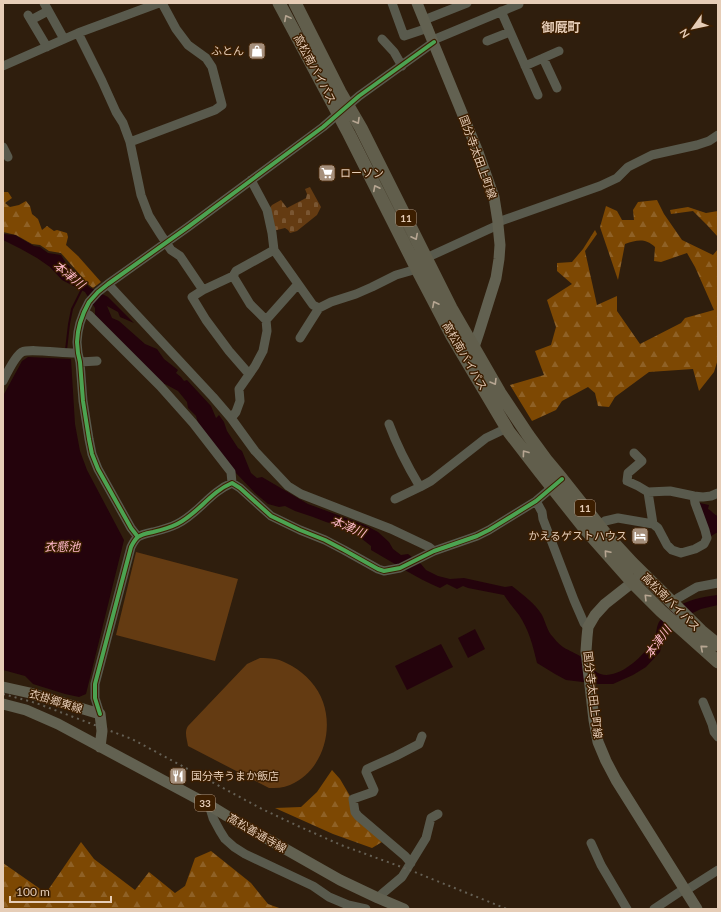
<svg xmlns="http://www.w3.org/2000/svg" width="721" height="912" font-family="Lato,'Noto Sans JP',sans-serif">
  <style>
    .forest { fill: url(#forest-firs) }
    .cemetery { fill: url(#cemetery-stones) }
    .garden { fill: #643b12 }
    .water { fill: #24030c }
    .lines { fill: none; stroke-linecap: round; stroke-linejoin: round }
    .stream { stroke: #24030c; stroke-width: 2 }
    .minor { stroke: #595a4d; stroke-width: 9 }
    .major { stroke: #626151; stroke-width: 11 }
    .highway { stroke: #615e4c; stroke-width: 13 }
    .rail { stroke: #656055; stroke-width: 2; stroke-dasharray: 2 4; stroke-linecap: butt }
    .cycleway-casing { stroke: #3c1e00; stroke-width: 6 }
    .cycleway { stroke: #4ca352; stroke-width: 4 }
    .oneway { stroke: #b7a692 }
    .labels { text-anchor: middle; stroke-width: 3; stroke-linejoin: round; paint-order: stroke }
    .shield { fill: #3c1e00; stroke: #b39880; stroke-width: 1 }
    .shield-label { font-size: 10px; font-weight: bold; fill: #e6cdb7 }
    .poi-label { font-size: 11px; fill: #e6cdb7; stroke: #3c1e00; text-anchor: end }
    .street-label { font-size: 11px; fill: #e6cdb7; stroke: #3c1e00 }
    .water-label { font-size: 12px; font-style: italic; fill: #feb8c9; stroke: #3c1e00 }
    .quarter-label { font-size: 13px; font-weight: bold; fill: #e6cdb7; stroke: #3c1e00 }
  </style>
  <defs>
    <pattern id="forest-firs" width="22" height="20" patternUnits="userSpaceOnUse"><rect width="22" height="20" fill="#7d4803"/><path d="M5 1l3.5 6h-7zM16 11l3.5 6h-7z" fill="#8f6126"/></pattern>
    <pattern id="cemetery-stones" width="16" height="16" patternUnits="userSpaceOnUse"><rect width="16" height="16" fill="#643b12"/><path d="M2 7V4a2 2 0 0 1 4 0v3zM10 15v-3a2 2 0 0 1 4 0v3z" fill="#7a5632"/></pattern>
  </defs>
  <rect width="100%" height="100%" fill="#2f1e0d"/>
  <path class="forest" d="M3 192H8L12 198 5 203 10 207 19 205 26 201 30 206 32 214 38 219 42 230 47 226 54 231 57 230 67 233 68 237 66 245 78 256 101 282 93 288 89 285 61 253 49 251 40 245 32 244 16 235 3 232Z
    M657 200 664 214 682 240 713 255 718 249V359L714 372 699 391 693 369 649 372 615 397 609 407 598 406 595 393 588 387 562 401 556 410 532 421 510 385 544 375 535 351 551 345 556 327 547 300 572 284 557 271V263L572 262 583 249 595 230 597 234 585 251 597 305 617 296V311L640 344 681 323 685 318 714 310 695 267 687 253 661 262 654 261 655 247C645 238 637 240 625 244L618 280 600 227 606 206 617 211 622 220H634L633 210 638 202Z
    M688 207 706 213 718 211V237L707 225 693 211 671 214 670 210Z
    M332 770 340 779 350 796 354 815 382 842 372 848 333 834 275 808 301 807 317 792Z
    M81 842 94 859 135 890 149 872 175 893 185 886 195 858 211 851 251 883 268 904 282 909H3V863L46 893Z"/>
  <path class="cemetery" d="M310 187 321 207 317 215 297 231 290 233 288 230 285 228 273 231 269 209 272 205 281 200 287 208 306 198 307 194 305 189Z"/>
  <path class="garden" d="M136 552 238 579 215 661 116 635Z
    M260 658C265 658 270 658 275 659 281 660 286 663 292 666 306 674 318 687 323 702 334 733 321 772 290 785 283 788 276 788 269 788L188 746C187 739 184 732 188 726L247 664Z"/>
  <path class="water" d="M3 234 15 235 34 246 40 247 48 253 61 255 66 263 83 279 89 287 108 297 134 323 120 317 118 312 107 306 112 318 119 321 145 344 157 349 164 359 178 370 176 373 181 377 184 381 187 380 211 406 216 418 219 415 224 422 227 431 238 448 242 451 251 473 257 478 262 477 308 504 365 525 378 532 389 542 393 549 401 555 408 554 421 564 426 570 438 576 450 579 464 578 505 587 512 586C523 595 535 603 542 615 546 623 547 631 553 637 562 649 568 649 580 656 586 660 589 667 595 671 614 686 647 654 655 637 657 633 656 627 659 622 661 619 669 613 672 610 686 600 701 597 718 595V605L701 609 682 618 667 630 663 639 660 652 646 667 633 675 613 684H599L566 680 555 674 537 663C533 646 529 630 519 615 514 608 508 602 504 595L468 588 463 586 457 589 447 584 440 588C416 578 394 563 371 550V546L357 535 350 529 326 522 313 517 295 511 285 506 279 507 268 504 255 493 234 471 198 423 196 416 188 408 187 402 178 391 165 384H162L95 315V308L85 292 62 280 50 267 37 258 21 249 3 240Z
    M28 357 71 359 75 424 80 451 87 470 124 540 86 694 79 697 65 694 33 684 25 676 3 670V396L22 361Z
    M700 503 709 505 708 509C712 511 714 515 718 516V532L711 536 700 507Z
    M475 629 485 649 468 658 458 638Z
    M441 644 453 667 407 690 395 666Z"/>
  <g class="lines">
    <path class="stream" d="M66 350 69 324 72 309 82 289"/>
    <path class="minor" d="M44 3 64 39
      M392 3 404 36 428 28
      M501 11 538 95
      M28 15 47 47
      M31 20 48 11
      M424 20 467 3
      M78 33 102 81 116 112 123 123 130 142 141 195 149 216 161 235 171 250 180 256 203 290 233 276 236 271 274 250
      M382 39 394 52 402 66
      M433 40 519 4
      M487 41 510 32
      M543 58 557 88
      M3 66 78 33 159 3
      M525 66 559 51
      M130 142 215 110 222 105 212 67 206 58 188 45 176 29 162 3
      M3 147 8 157
      M251 180 267 210 272 233 274 250 313 305 319 308 331 302 356 294 372 287 396 275 417 269
      M498 222 600 186 617 178 628 167 652 155 697 145 709 141 718 135
      M426 258 498 225
      M233 276 250 304 266 320
      M108 284 213 397 231 418 255 451 288 486 301 494 391 529 429 547 434 551
      M203 290 192 297 206 320 229 351 249 374
      M84 312 89 315 160 386 193 423 231 472 232 483
      M300 338 319 308
      M80 362 97 361
      M3 381C7 373 15 356 22 352 30 348 67 354 78 353
      M231 418 236 412 240 401 239 389 255 366 263 351 267 331 266 320 298 284
      M389 424C397 446 408 467 420 487
      M634 453 642 461 628 473 627 481 638 486 648 492 670 491 694 496 703 497 711 496 718 493
      M648 492 653 524
      M395 499 420 487 431 481 486 438 507 428
      M536 501 542 512 543 519 574 600 584 623 588 627
      M599 525 605 521 618 518 653 524 658 528 667 545 672 550 681 553 695 549 704 544 707 538 705 530 695 503 694 496
      M138 537 131 528 98 469 92 454 89 439 83 401 80 362 78 353 77 342 78 332 80 323 84 312 89 302 98 292 108 284 188 227 323 127 359 96 434 42
      M672 603 678 598 697 587 718 583
      M703 702 712 724 714 732 718 737
      M100 714 95 698V684L131 547C133 543 135 539 138 537 142 534 148 533 153 532 161 530 169 528 177 524 198 514 210 492 232 483L240 488 271 516 300 530 325 540 344 550 378 569 384 571 400 568 434 551 477 536 489 530 536 501 556 484
      M209 805 213 818 220 831 225 839 234 847 245 854 313 886 329 897 348 905 366 909
      M591 843 601 865 627 909
      M411 863 405 856 358 816 355 812 353 799 373 792 374 790 366 772 367 769 396 756 419 744 422 736
      M685 891 718 870
      M378 898 383 893 402 877 426 838 431 818 438 814
      M654 909 684 889"/>
    <path class="major" d="M417 3 478 152 494 197 498 222V225L500 245 499 259 496 278 479 332 472 353
      M638 578 605 604 595 615 588 627 587 637 586 651 594 720 598 742 606 761 616 780 697 909
      M3 687 30 693 100 714 102 731 100 747
      M3 704 26 710 58 724 209 805 227 816 340 880 378 898 404 909"/>
    <path class="highway" d="M279 3 349 134 417 269 452 336 509 432 540 472 586 530 633 583 661 611 718 662
      M295 3 340 92 361 128 451 308 500 393 528 435 547 461 562 479 608 537 632 563 701 631 718 645"/>
    <path class="rail" d="M3 694 36 703 132 739 262 809 298 826 341 845 407 869 507 909"/>
    <defs>
      <path id="cycleway" d="M138 537 131 528 98 469 92 454 89 439 83 401 80 362 78 353 77 342 78 332 80 323 84 312 89 302 98 292 108 284 188 227 323 127 359 96 434 42
        M100 714 95 698V684L131 547C133 543 135 539 138 537 142 534 148 533 153 532 161 530 169 528 177 524 198 514 210 492 232 483L240 488 271 516 300 530 325 540 344 550 378 569 384 571 400 568 434 551 477 536 489 530 536 501 562 479"/>
    </defs>
    <use href="#cycleway" class="cycleway-casing"/>
    <use href="#cycleway" class="cycleway"/>
  </g>
  <defs><path id="oneway-chevron" d="M-2-3.5L2.5 0L-2 3.5" fill="none" stroke-width="1.6" stroke-linecap="round" stroke-linejoin="round"/></defs>
  <g class="oneway">
    <use href="#oneway-chevron" transform="translate(287 18) rotate(-118)"/>
    <use href="#oneway-chevron" transform="translate(357 121) rotate(60)"/>
    <use href="#oneway-chevron" transform="translate(376 188) rotate(-117)"/>
    <use href="#oneway-chevron" transform="translate(415 237) rotate(63)"/>
    <use href="#oneway-chevron" transform="translate(435 304) rotate(-117)"/>
    <use href="#oneway-chevron" transform="translate(494 382) rotate(59)"/>
    <use href="#oneway-chevron" transform="translate(525 453) rotate(-126)"/>
    <use href="#oneway-chevron" transform="translate(607 553) rotate(-131)"/>
    <use href="#oneway-chevron" transform="translate(647 597) rotate(-135)"/>
    <use href="#oneway-chevron" transform="translate(703 648) rotate(-139)"/>
  </g>
  <defs>
    <symbol id="shop-square" viewBox="-11 -11 22 22"><rect x="-9" y="-9" width="18" height="18" rx="4" fill="#a6907c" stroke="#3c1e00"/><path d="M-5-2.5h2.3a2.7 3.5 0 0 1 5.4 0H5L5.5 6h-11ZM-1.5-2.5h3a1.5 2.3 0 0 0-3 0Z" fill="#fff"/></symbol>
    <symbol id="supermarket-square" viewBox="-11 -11 22 22"><rect x="-9" y="-9" width="18" height="18" rx="4" fill="#a6907c" stroke="#3c1e00"/><path d="M-6-5.5h2.5l.6 2H6L4.5 2H-2.5L-4.4-4H-6ZM-1.5 3.2a1.3 1.3 0 1 0 .1 0ZM3 3.2a1.3 1.3 0 1 0 .1 0Z" fill="#fff"/></symbol>
    <symbol id="hotel-square" viewBox="-11 -11 22 22"><rect x="-9" y="-9" width="18" height="18" rx="4" fill="#a6907c" stroke="#3c1e00"/><path d="M-6-4.5h1.5V1H6V5H4.5V3h-9V5H-6ZM-4 0a1.8 1.8 0 1 1 3.6 0ZM.5 0V-2.5h3Q6-2.5 6 0Z" fill="#fff"/></symbol>
    <symbol id="restaurant-square" viewBox="-11 -11 22 22"><rect x="-9" y="-9" width="18" height="18" rx="4" fill="#a6907c" stroke="#3c1e00"/><path d="M-5-6h1v4h1v-4h1v4h1v-4h1v5L-1.5 .5V6h-2V.5L-5-1ZM5-6V6H3V1.5H1.5Q1.5-4 5-6Z" fill="#fff"/></symbol>
  </defs>
  <g fill-rule="evenodd">
    <use href="#shop-square" x="247" y="41" width="20" height="20"/>
    <use href="#supermarket-square" x="317" y="163" width="20" height="20"/>
    <use href="#hotel-square" x="630" y="526" width="20" height="20"/>
    <use href="#restaurant-square" x="168" y="766" width="20" height="20"/>
  </g>
  <g class="labels">
    <g class="shield">
      <rect x="396" y="210" width="20" height="16" rx="3"/>
      <rect x="575" y="500" width="20" height="16" rx="3"/>
      <rect x="195" y="795" width="20" height="16" rx="3"/>
    </g>
    <g class="shield-label">
      <text x="406" y="222">11</text>
      <text x="585" y="512">11</text>
      <text x="205" y="807">33</text>
    </g>
    <g class="poi-label">
      <text x="244" y="55">ふとん</text>
      <text x="340" y="177" text-anchor="start">ローソン</text>
      <text x="627" y="540">かえるゲストハウス</text>
      <text x="191" y="780" text-anchor="start">国分寺うまか飯店</text>
    </g>
    <g class="street-label">
      <text transform="translate(315 69) rotate(62)" y="4">高松南バイパス</text>
      <text transform="translate(478 157) rotate(70)" y="4">国分寺太田上町線</text>
      <text transform="translate(465 356) rotate(60)" y="4">高松南バイパス</text>
      <text transform="translate(671 602) rotate(45)" y="4">高松南バイパス</text>
      <text transform="translate(593 695) rotate(83)" y="4">国分寺太田上町線</text>
      <text transform="translate(56 701) rotate(17)" y="4">衣掛郷東線</text>
      <text transform="translate(257 833) rotate(30)" y="4">高松善通寺線</text>
    </g>
    <g class="water-label">
      <text transform="translate(69 275) rotate(39)" y="4">本津川</text>
      <text transform="translate(348 527) rotate(23)" y="4">本津川</text>
      <text x="62" y="551">衣懸池</text>
      <text transform="translate(658 642) rotate(-54)" y="4">本津川</text>
    </g>
    <g class="quarter-label">
      <text x="561" y="32">御厩町</text>
    </g>
  </g>
  <rect width="721" height="912" fill="none" stroke="#e6cdb7" stroke-width="8"/>
  <g transform="translate(693 28) rotate(237)" stroke="#3c1e00" stroke-width="3" paint-order="stroke">
  <path d="M0-3L7 15L0 10L-7 15Z" fill="#e6cdb7"/>
  <text y="-6" font-size="11" font-weight="bold" text-anchor="middle" fill="#e6cdb7">N</text>
  </g>
  <path d="M10 896v6h101v-6" fill="none" stroke="#e6cdb7" stroke-width="2"/>
  <text x="16" y="896" font-size="12" fill="#e6cdb7" stroke="#3c1e00" stroke-width="3" paint-order="stroke">100 m</text>
</svg>
